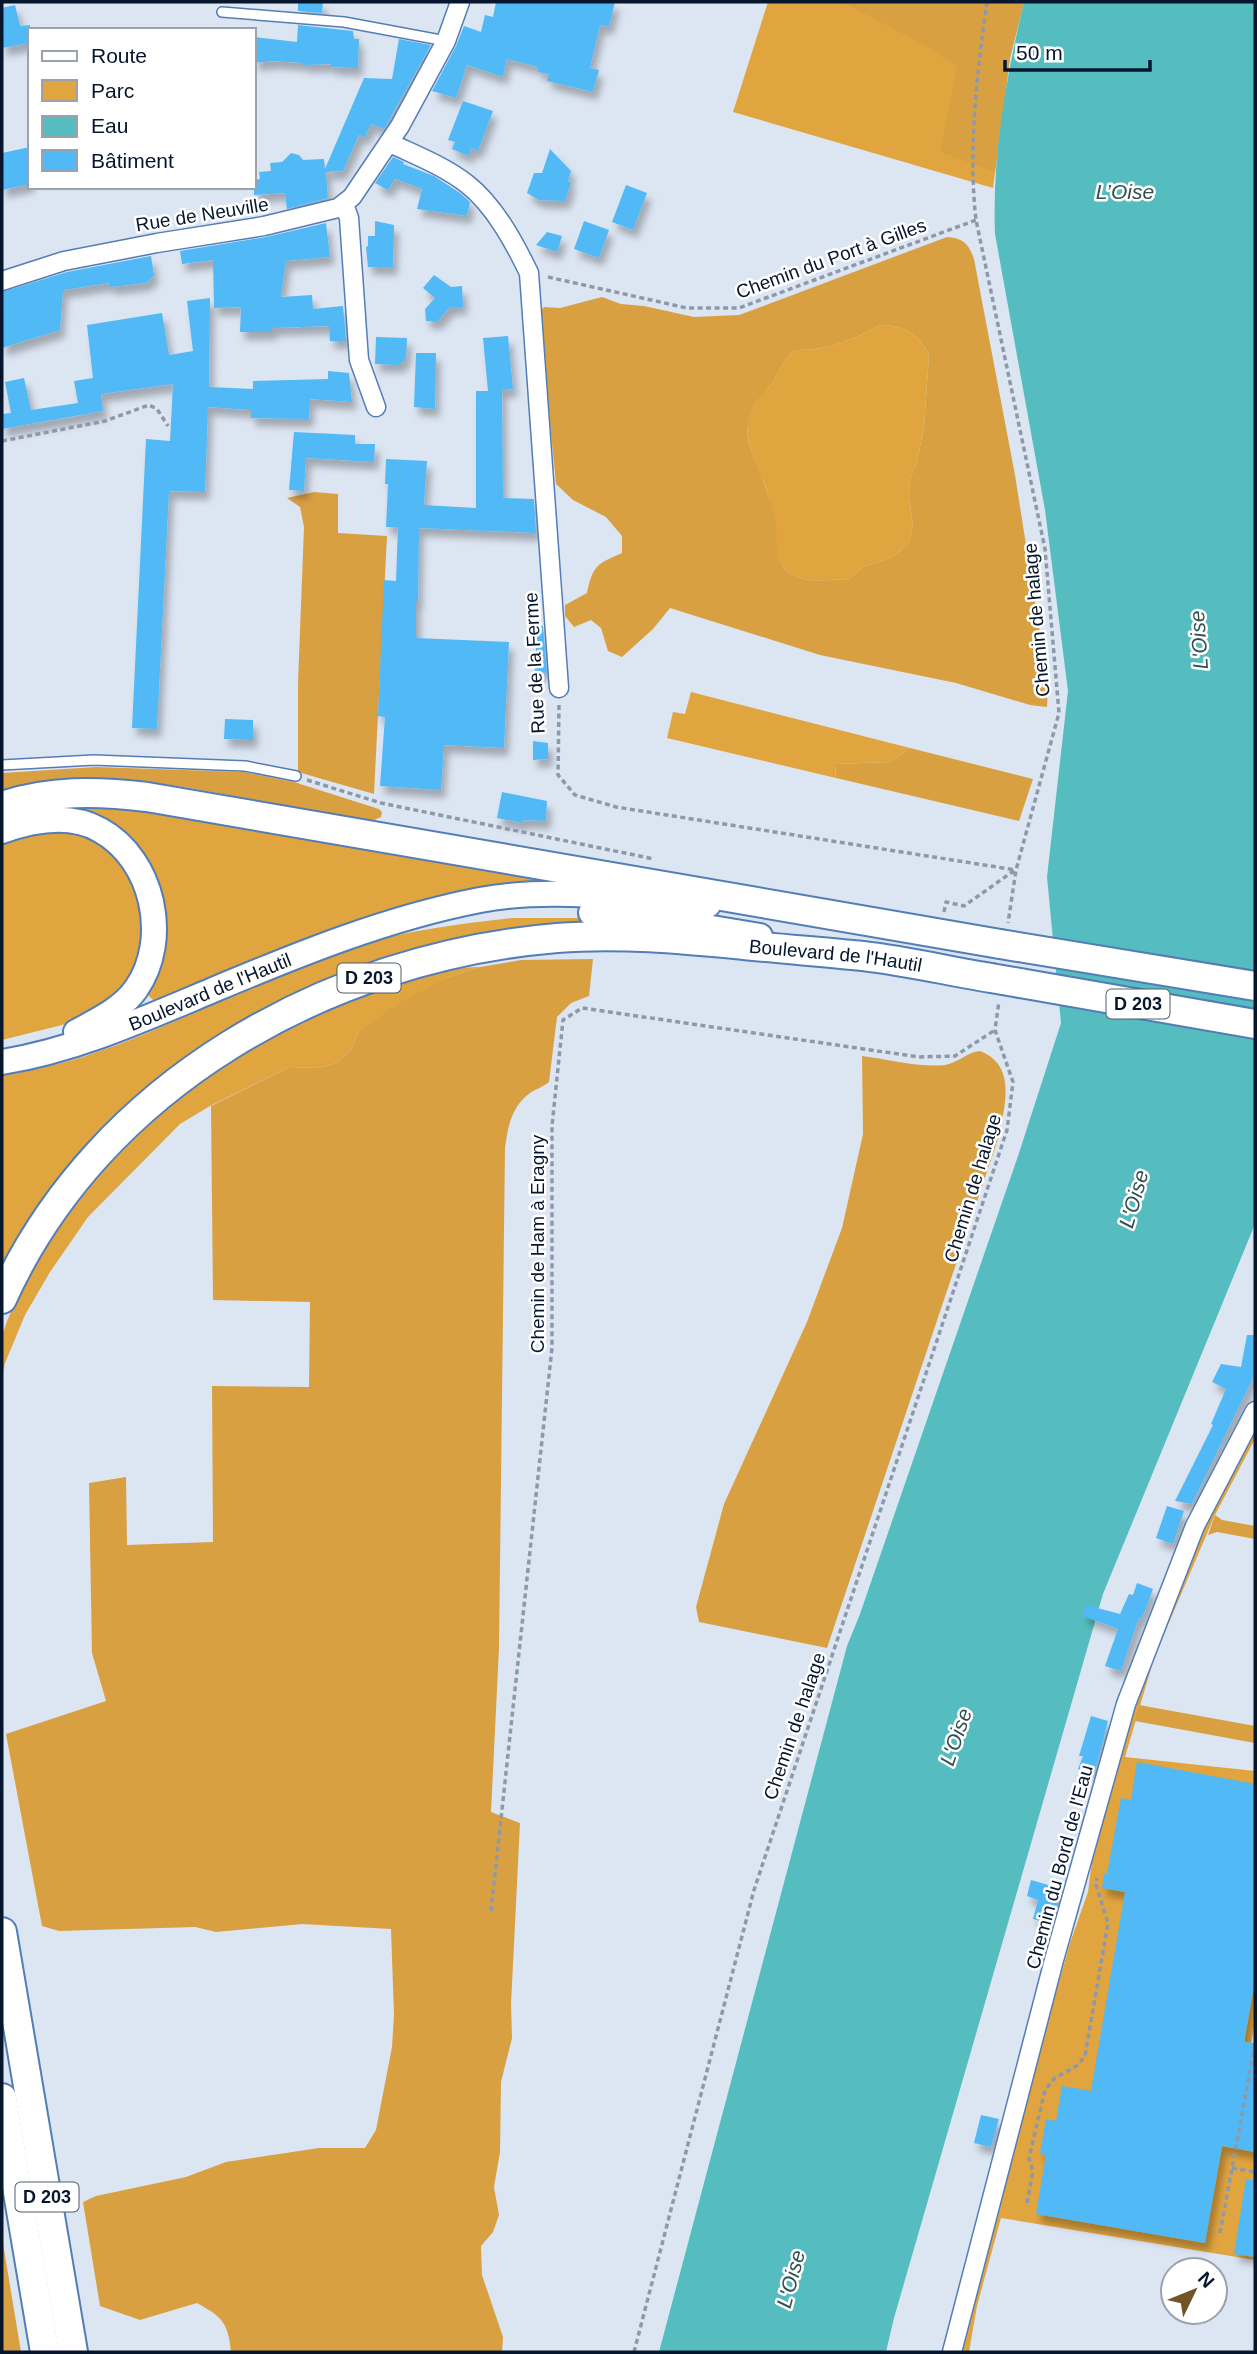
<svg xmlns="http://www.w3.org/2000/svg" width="1257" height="2354" font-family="Arial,sans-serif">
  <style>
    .green { fill: #e1a540; fill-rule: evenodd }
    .forest { fill: #d9a042; fill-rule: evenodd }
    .water { fill: #55bdbf }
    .building { fill: #51b9f5; filter: url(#shadow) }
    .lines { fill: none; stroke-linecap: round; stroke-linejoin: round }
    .service-casing { stroke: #537db6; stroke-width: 12 }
    .minor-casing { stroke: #537db6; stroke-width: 21 }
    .secondary-casing { stroke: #537db6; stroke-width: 28 }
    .primary-casing { stroke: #537db6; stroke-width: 32 }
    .path { stroke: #8d99aa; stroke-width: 3.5; stroke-dasharray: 5 3.5; stroke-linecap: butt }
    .service { stroke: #fff; stroke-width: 9 }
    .minor { stroke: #fff; stroke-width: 18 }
    .secondary { stroke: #fff; stroke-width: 24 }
    .primary { stroke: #fff; stroke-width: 28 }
    .primary-bridge-casing { stroke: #537db6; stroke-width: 32; stroke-linecap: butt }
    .primary-bridge { stroke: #fff; stroke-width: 28 }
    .labels { text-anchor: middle; stroke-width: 5; stroke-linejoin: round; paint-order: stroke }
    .shield { fill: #fff; stroke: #515c6c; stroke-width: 2 }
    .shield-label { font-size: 18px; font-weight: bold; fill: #06162d }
    .street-label { font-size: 19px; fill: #06162d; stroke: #fff }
    .water-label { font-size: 21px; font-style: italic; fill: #305050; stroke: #fff }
  </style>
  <defs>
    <filter id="shadow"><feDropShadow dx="4.5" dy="8" stdDeviation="3.5" flood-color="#0004"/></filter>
  </defs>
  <rect width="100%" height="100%" fill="#dce5f2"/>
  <path class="green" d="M768 2H1024L1010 58 993 188 733 112Z
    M880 325C903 325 918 334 929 354L924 427 917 461 910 479 909 498 913 525 909 543 893 557 863 567 848 580C827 578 803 586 786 570 770 555 774 523 770 503 763 464 730 437 760 396 763 392 768 389 771 385 780 372 782 360 795 350 826 351 853 340 880 325Z
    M691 692 910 748 890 762 835 764 836 778 667 738 673 712 685 714Z
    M105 802 562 879 561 887 414 904 375 915 299 942 154 1001 146 993 156 882 54 804Z
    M56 830 77 833 98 842 120 861 137 888 144 935 135 969 118 997 70 1023 2 1040V842Z
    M513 918H592L594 927 239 1025 175 1067 119 1114 54 1186 29 1221 2 1268V1075C128 1059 236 983 356 946 408 930 460 924 513 918Z
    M480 967 449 977 359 1031 351 1050 337 1063 318 1068 290 1067 210 1106 180 1124 88 1217 50 1272 25 1315 5 1363 2 1376C2 1364 0 1351 2 1339 4 1321 27 1279 37 1262 90 1174 169 1097 257 1045 294 1023 333 1007 373 993 411 979 440 968 480 967Z
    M1255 1424V1439L1215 1515 1155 1655 1125 1757 1255 1771V2021L1244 2086 1252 2087 1255 2072V2260L1001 2218 977 2306 969 2352H959L1041 2046 1070 1943 1088 1892 1096 1830 1125 1729 1203 1521ZM1245 2037 1233 2107 1093 2083Z"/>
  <path class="forest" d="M842 2H1024L1010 58 995 172 940 152 957 67 927 47Z
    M947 237C963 238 969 244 974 259L1015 475 1048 684 1047 707 1030 705 956 683 820 655 670 608 653 629 622 657 608 651 601 628 591 620 574 627 565 616V605L587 593C593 565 597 564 622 553V536L606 517 573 500 556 484 539 312 544 307 560 308 602 297 621 304 644 306 694 317 739 315ZM880 325C903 325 918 334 929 354L924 427 917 461 910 479 909 498 913 525 909 543 893 557 863 567 848 580C827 578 803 586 786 570 772 556 779 536 775 519 771 503 766 487 760 472 750 448 741 433 754 406 758 397 765 392 771 385 780 372 782 360 795 350 826 351 853 340 880 325Z
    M314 492 338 494V533L387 536 374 794 298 772V683L304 527 300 507 287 498Z
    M910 748 1033 779 1019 821 836 778 835 764 890 762Z
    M96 767 244 772 294 782 379 809 382 812 381 817 372 821C325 813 277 804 229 795 152 781 78 767 2 793V773Z
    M593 959 589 996 571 1003 557 1017 549 1082C543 1087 536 1089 530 1093 511 1107 508 1127 505 1148L499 1648 491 1812 520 1823 511 2004 512 2038 501 2082 500 2152 494 2187 499 2215 493 2232 481 2246 482 2275 503 2337 502 2352H231C228 2322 222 2317 197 2303L140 2320 100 2306 83 2202 96 2196 186 2177 226 2162 319 2148H365L376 2130 392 2047 394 2015 391 1929 302 1924 216 1932 195 1927 59 1931 42 1926 6 1734 106 1701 92 1653 89 1483 126 1477 127 1545 213 1542 212 1386 309 1387 310 1302 213 1300 211 1106 290 1067 318 1068 337 1063 351 1050 359 1031 402 1001 449 977 480 967 521 960Z
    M980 1051C1020 1066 1003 1114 996 1145L827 1648 699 1622 696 1607 724 1504 807 1322 842 1228 863 1134 862 1056C887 1059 920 1068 945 1065 958 1063 967 1052 980 1051Z
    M1215 1515 1222 1520 1255 1526V1539L1217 1532 1208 1535Z
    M1139 1705 1255 1726V1743L1135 1721Z
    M2 2237 21 2352H2Z"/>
  <path class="water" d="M1024 2H1255V1224L1103 1594 894 2318 886 2352H659L847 1646 860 1614 1019 1153 1061 1023 1047 877 1068 691 1045 510 995 234C992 156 1006 77 1024 2Z"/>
  <path class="building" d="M298 2H323L322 13 298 11Z
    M496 2H615L609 27 600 25 590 68 599 70 593 92 547 81 549 74 538 72V67L507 59 503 77 467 65 456 98 432 91 456 46 464 26 481 32 485 15 493 17Z
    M15 5 20 26 30 25V43L2 48V8Z
    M298 25 353 31 354 39H359L358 68 331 67V64L304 65V63L273 61 254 63V37L297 42Z
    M399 39 431 45 384 129 371 124 365 137 359 135 343 171 326 172 328 198 287 209 285 193 254 195V180L260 179 259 172 271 171 270 163 282 162 291 153 299 155 303 160 324 159 325 169 364 78 392 79Z
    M463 101 493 111 478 151 471 148 469 156 452 149 455 142 448 140Z
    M30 147V184L2 190V153Z
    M550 149 571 171 568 181 571 183 565 201 539 200 527 193 534 173H542Z
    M393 157 404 162 403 164 434 176 460 193 470 202 467 216 417 209 422 189 395 179 388 190 375 183Z
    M626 185 647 193 633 230 612 222Z
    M375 221 394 225 393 267H368L366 247 368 246V236H375Z
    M584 221 609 230 599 258 574 249Z
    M326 223 330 257 286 261 281 297 312 295 313 309 343 306 346 341H330L329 326 272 328V332H240L241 307 214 308 213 260 182 264 180 251 266 237Z
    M547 232 562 236 557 252 536 245Z
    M151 256 154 276 146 283 110 287V283L63 290 60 330 2 348V292L67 272Z
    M434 275 451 287 462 286 463 307H450L438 321H426L425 309 435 298 423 288Z
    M210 298 209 387 253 389V381L328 379V371L349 373 352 402 310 399 309 419 251 418V410L208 407 205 492 169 491 157 729 132 728 146 439 170 441 173 384 101 394 103 411 2 429V414L11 413 5 382 24 378 31 410 78 403 74 381 93 378 87 325 162 313 169 355 193 351 187 301Z
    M508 336 513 389 502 390 503 498 534 499 536 533 419 528 418 602H416V638L509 642 504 748 444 745 441 790 380 786 385 717 378 716 384 580 396 581 398 527H386L388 484H385L386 459 427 461 424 505 476 508V391H488L483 338Z
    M376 337 407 338 406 358 399 365 375 364Z
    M416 353H436L435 409 414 407Z
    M294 432 355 435V444H375L374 462 306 458 304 491 289 490Z
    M537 626H543L547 673 535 672Z
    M225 719 253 720V740L224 739Z
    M533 741 548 743V759L533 760Z
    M502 792 547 801 546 821 523 820 522 823 497 818Z
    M1247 1335H1255V1374L1192 1504 1175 1501 1213 1425 1211 1424 1226 1389 1212 1382 1221 1364 1241 1367Z
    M1167 1506 1184 1511 1173 1544 1156 1538Z
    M1137 1583 1153 1589 1142 1619 1139 1618 1121 1671 1105 1666 1118 1629 1083 1616 1086 1605 1120 1614 1129 1594 1133 1595Z
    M1091 1716 1108 1721 1095 1772 1078 1769 1083 1756H1079Z
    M1137 1762 1255 1784V1981L1244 2042 1255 2043V2152L1222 2146 1205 2243 1036 2214 1046 2155 1040 2154 1046 2119 1056 2121 1062 2086 1091 2091 1125 1892 1102 1888 1104 1874H1107L1121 1798 1131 1800Z
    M1031 1880 1062 1889 1052 1924 1033 1919 1038 1900 1027 1896Z
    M981 2115 999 2119 991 2147 974 2143Z
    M1246 2179 1255 2180V2257L1234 2254Z"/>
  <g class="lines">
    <defs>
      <path id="service" d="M222 12 344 22 446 41
        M2 765 94 760 245 766 296 776"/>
      <path id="minor" d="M390 143C415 155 444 166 467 184 494 205 514 242 529 273L559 688
        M344 204 349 218 359 360 376 407
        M2 281 64 261 157 243 264 226 338 208 352 197 400 126 446 41 460 2
        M952 2352 1054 1960 1126 1704 1195 1526 1255 1411"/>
      <g id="secondary">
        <path d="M2 831C33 820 70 813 100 830 153 859 171 939 136 989 122 1009 98 1020 76 1032"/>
        <path d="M591 913 652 918 760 936"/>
        <path id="s1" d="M2 1062C76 1050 144 1019 213 990 299 954 387 918 480 900 554 886 633 899 708 905"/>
      </g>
      <g id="primary">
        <path d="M2 806C50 790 97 791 147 797L1000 944"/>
        <path d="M1020 983 1255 1024"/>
        <path id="s2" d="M2 1299C99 1084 328 957 557 938 619 933 681 939 744 945 783 949 823 952 863 956 906 961 949 971 991 978"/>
        <path d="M2 1932 73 2352"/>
        <path d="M2 2098 45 2352"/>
      </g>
    </defs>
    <use href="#service" class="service-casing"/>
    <use href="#minor" class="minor-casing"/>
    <use href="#secondary" class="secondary-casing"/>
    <use href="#primary" class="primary-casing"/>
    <path class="path" d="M987 2C977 71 968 151 976 220L1045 549 1059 713 1016 870 1008 923
      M548 277 687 308H739L976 220
      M2 441 105 421 149 405 157 409 168 426
      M559 705 558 775 575 795 616 807 1016 870
      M307 780 381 803 654 859
      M944 912 946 902 964 906 1015 870
      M491 1911 552 1348V1126L563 1020 582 1008 919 1057 955 1056 995 1030
      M1232 2168 1255 2172
      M1027 2203 1033 2171 1029 2158 1045 2090 1055 2078 1078 2065 1085 2056 1108 1923 1096 1885 1097 1878
      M1220 2233 1255 2044
      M634 2352 754 1890 1007 1130 1013 1082 995 1030 999 1001"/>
    <use href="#service" class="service"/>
    <use href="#minor" class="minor"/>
    <use href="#secondary" class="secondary"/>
    <use href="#primary" class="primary"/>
    <defs>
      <path id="primary-bridge" d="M1000 944 1255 986
        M991 978 1020 983"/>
    </defs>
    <use href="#primary-bridge" class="primary-bridge-casing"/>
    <use href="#primary-bridge" class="primary-bridge"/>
  </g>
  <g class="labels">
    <g class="shield">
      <rect x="337.5" y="963.5" width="63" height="29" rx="5"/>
      <rect x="1106.5" y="989.5" width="63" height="29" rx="5"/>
      <rect x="15.5" y="2182.5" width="63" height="29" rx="5"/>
    </g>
    <g class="shield-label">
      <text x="369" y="984">D 203</text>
      <text x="1138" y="1010">D 203</text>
      <text x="47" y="2203">D 203</text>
    </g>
    <g class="street-label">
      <text transform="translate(202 214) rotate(-9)" y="7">Rue de Neuville</text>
      <text transform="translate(831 258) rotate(-20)" y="7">Chemin du Port à Gilles</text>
      <text transform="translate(1036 620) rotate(-95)" y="7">Chemin de halage</text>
      <text transform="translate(534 663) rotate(-93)" y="7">Rue de la Ferme</text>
      <text dy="7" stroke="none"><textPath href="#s2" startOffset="973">Boulevard de l'Hautil</textPath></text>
      <text dy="7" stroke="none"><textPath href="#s1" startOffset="220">Boulevard de l'Hautil</textPath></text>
      <text transform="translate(972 1188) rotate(-73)" y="7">Chemin de halage</text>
      <text transform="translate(537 1244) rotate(-90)" y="7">Chemin de Ham à Eragny</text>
      <text transform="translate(794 1726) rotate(-71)" y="7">Chemin de halage</text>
      <text transform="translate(1059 1867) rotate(-75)" y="7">Chemin du Bord de l'Eau</text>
    </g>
    <g class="water-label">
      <text x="1125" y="199">L’Oise</text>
      <text transform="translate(1199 640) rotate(-94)" y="7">L'Oise</text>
      <text transform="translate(1134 1199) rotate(-74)" y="7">L'Oise</text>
      <text transform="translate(956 1737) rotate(-71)" y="7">L'Oise</text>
      <text transform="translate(791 2279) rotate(-75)" y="7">L'Oise</text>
    </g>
  </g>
  <rect width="1257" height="2354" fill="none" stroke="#06162d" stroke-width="7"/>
  <rect x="28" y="28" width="228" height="161" fill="#ffffff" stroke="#9ba2ab" stroke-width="2"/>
  <rect x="42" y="51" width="35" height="10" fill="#ffffff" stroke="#9ba2ab" stroke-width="2"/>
  <text x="91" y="63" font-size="21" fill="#06162d">Route</text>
  <rect x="42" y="80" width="35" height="21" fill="#e1a540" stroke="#9ba2ab" stroke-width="2"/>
  <text x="91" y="98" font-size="21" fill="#06162d">Parc</text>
  <rect x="42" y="116" width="35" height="21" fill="#55bdbf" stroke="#9ba2ab" stroke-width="2"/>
  <text x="91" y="133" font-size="21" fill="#06162d">Eau</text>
  <rect x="42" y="150" width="35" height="21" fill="#51b9f5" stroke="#9ba2ab" stroke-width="2"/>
  <text x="91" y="168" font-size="21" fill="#06162d">Bâtiment</text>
  <g transform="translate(1194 2291) rotate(47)"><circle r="33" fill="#ffffff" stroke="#9ba2ab" stroke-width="2"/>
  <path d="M0-5L12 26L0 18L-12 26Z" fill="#715528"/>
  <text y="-10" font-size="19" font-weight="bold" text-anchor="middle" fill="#06162d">N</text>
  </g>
  <path d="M1005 60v10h145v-10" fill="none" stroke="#06162d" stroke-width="3.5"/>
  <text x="1016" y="60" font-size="21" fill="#06162d" stroke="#ffffff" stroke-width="5" paint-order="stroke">50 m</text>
</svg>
